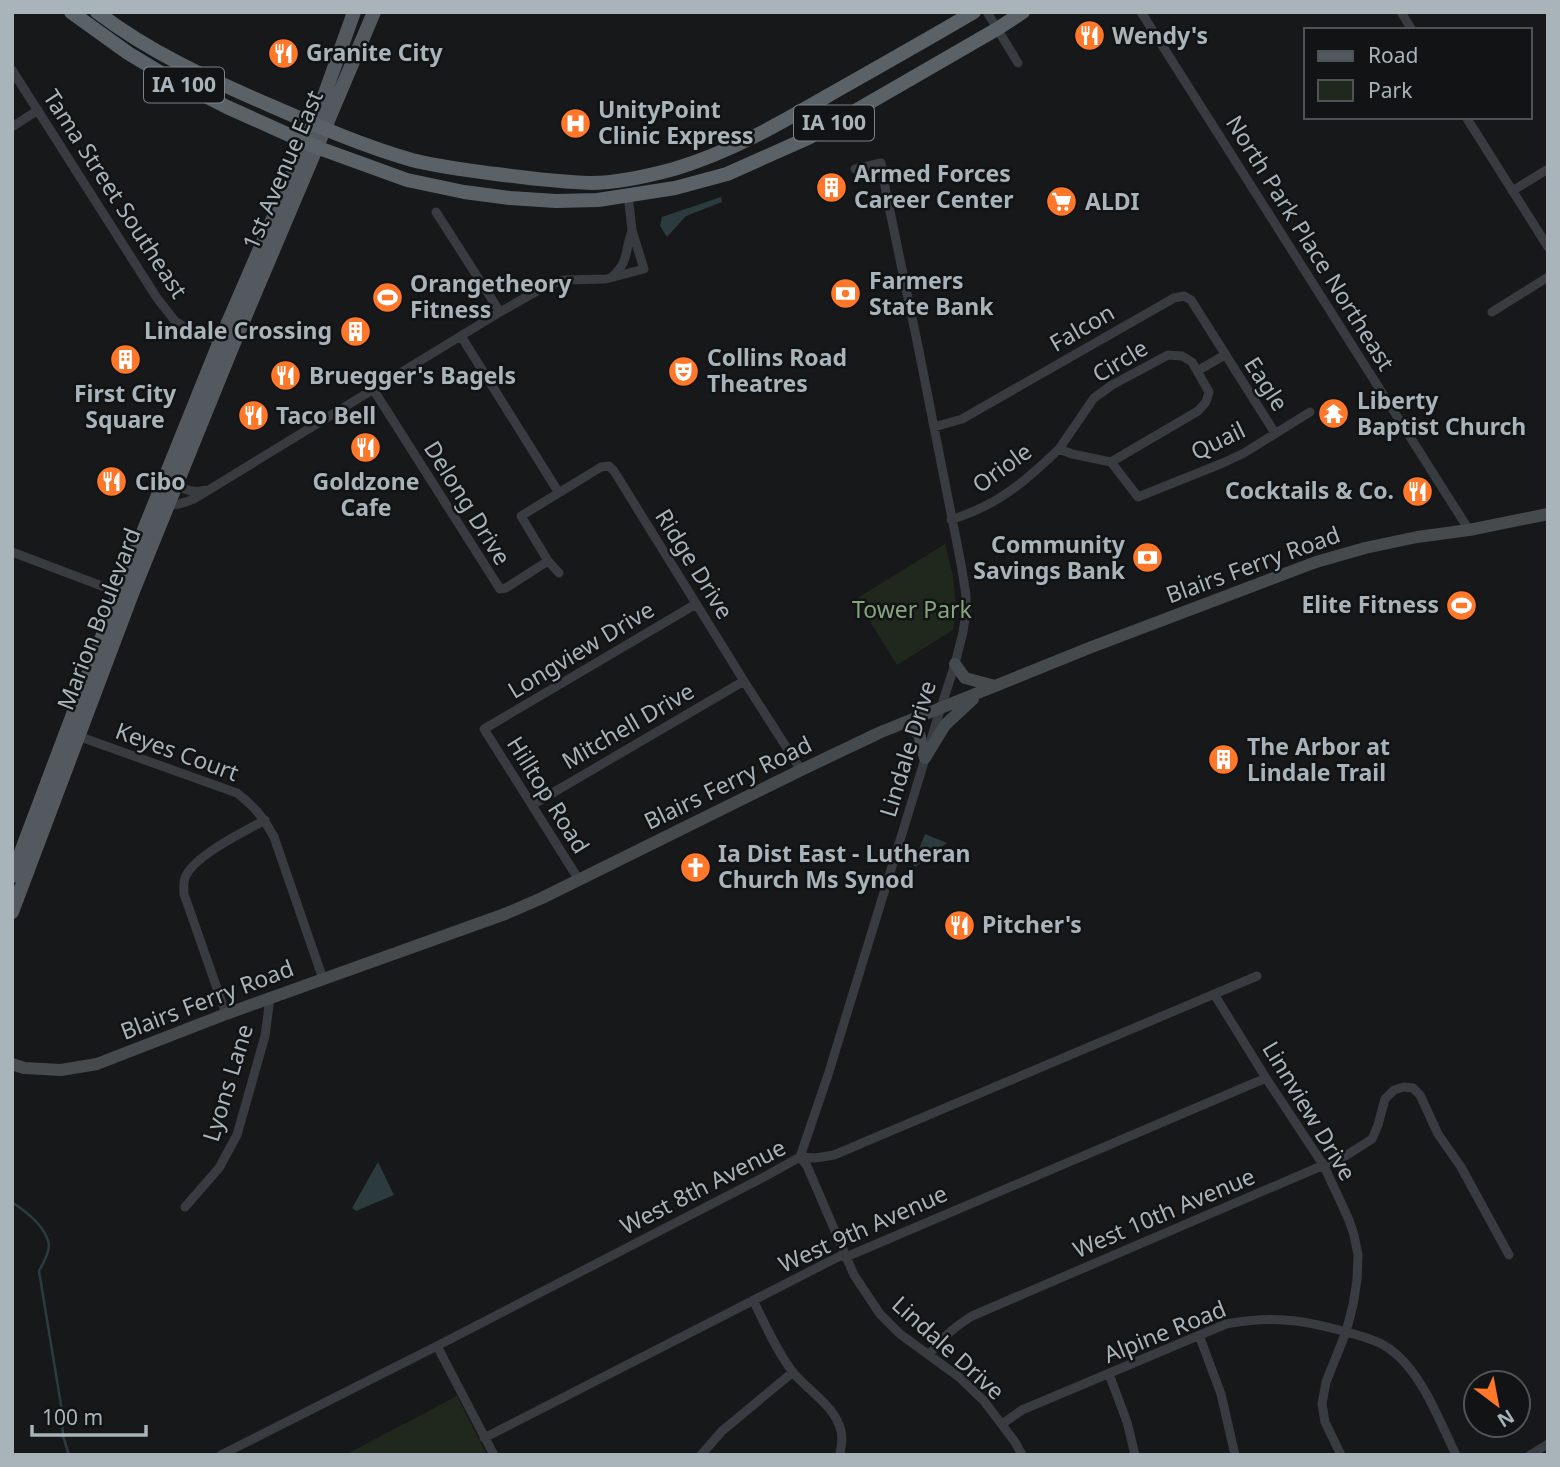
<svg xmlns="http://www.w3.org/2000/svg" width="1560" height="1467" font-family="'Noto Sans',sans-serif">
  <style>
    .green { fill: #20281e }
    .water { fill: #2c3c3e }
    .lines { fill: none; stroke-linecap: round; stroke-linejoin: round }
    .stream { stroke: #2c3c3e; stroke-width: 2.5 }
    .minor { stroke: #383b3f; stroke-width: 9 }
    .secondary { stroke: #454a4f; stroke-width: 12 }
    .primary { stroke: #53595e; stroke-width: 14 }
    .trunk { stroke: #5b6267; stroke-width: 14 }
    .labels { text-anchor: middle; stroke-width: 5; stroke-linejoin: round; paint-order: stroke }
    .shield { fill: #121314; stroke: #7b8388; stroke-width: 2 }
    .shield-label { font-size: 21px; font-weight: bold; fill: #a8b3ba }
    .poi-label { font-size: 23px; font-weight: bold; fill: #a8b3ba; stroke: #121314; text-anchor: start }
    .street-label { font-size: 23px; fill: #a8b3ba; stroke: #121314 }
    .park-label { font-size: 23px; fill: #87a67e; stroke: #121314 }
  </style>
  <rect width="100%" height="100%" fill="#171819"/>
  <path class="green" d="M945 544 953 576 956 607 953 630 897 665 856 599Z
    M457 1396 487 1455H345Z"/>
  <path class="water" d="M721 197 722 202 686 216 667 237 660 226 662 217Z
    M925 834 947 843 915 867 913 864Z
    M378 1162 394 1195 356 1211 352 1208Z"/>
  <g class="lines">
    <path class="stream" d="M12 1202C25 1211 47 1227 49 1245 49 1253 43 1264 39 1271L61 1405 63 1436 69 1455"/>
    <path class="minor" d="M987 12 1018 63
      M1141 12 1469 530
      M1401 12 1412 30
      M12 70 157 298 175 321 191 331 223 342
      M1466 117 1548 247
      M12 127 38 110
      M1512 191 1548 169
      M436 212 500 312
      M612 277C630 260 624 252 632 231
      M1492 312 1548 277
      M461 336 559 493
      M1197 371 1225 355
      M373 389 500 589 506 588 548 561
      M934 427 962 419 1174 298 1184 296 1191 300 1275 433
      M1059 449 1094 398 1112 385 1168 355 1182 356 1192 362 1209 392 1206 402 1198 411 1111 462
      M177 484C187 491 193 493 205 490
      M164 504C174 507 185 502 194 499L500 312 544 287 563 280 606 279 644 269 632 230 628 195
      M951 520C962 516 973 512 983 507 1012 493 1036 471 1059 449L1072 454 1111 462 1138 497 1223 463 1244 453 1310 412
      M12 552 123 594
      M559 573 548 561 521 516 601 467 609 466 614 471 744 681 801 770
      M75 735 237 793C255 807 263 817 274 837L323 979
      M532 805 744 681
      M579 880 484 729 696 604
      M1214 994 1266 1078 1324 1166 1349 1220 1354 1235 1358 1255 1357 1280 1353 1305 1346 1332 1326 1382 1322 1404 1325 1422 1341 1455
      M226 1014 184 894C184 889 183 883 185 878 193 856 244 832 265 820
      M800 1157 828 1075 936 723 955 664 963 632 966 613V595L961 564 919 351 886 192 881 163 855 169
      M800 1157 807 1166 854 1275 880 1314 900 1334 959 1377 984 1401 1015 1442 1022 1455
      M185 1207 219 1168 237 1135 265 1036 270 998
      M753 1300C765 1324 776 1350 792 1371 809 1393 841 1408 842 1439 842 1444 840 1450 840 1455
      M1199 1335 1221 1394 1235 1455
      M437 1346 494 1455
      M929 1355C943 1337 953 1328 972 1316L1347 1155 1372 1139 1378 1125 1385 1099 1394 1090 1404 1087 1413 1088 1420 1095 1438 1134 1461 1167 1509 1255
      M1109 1374 1127 1422 1135 1455
      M1002 1424 1022 1410 1226 1324C1270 1316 1300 1319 1343 1331 1373 1339 1390 1343 1411 1370 1430 1395 1442 1426 1456 1455
      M484 1438 840 1256 846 1257 1266 1078
      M221 1455 437 1346 764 1177 800 1157 815 1158 834 1155 1257 976
      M701 1455 722 1431 793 1372
      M1530 1455 1548 1444"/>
    <path class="secondary" d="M955 664 965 678 995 686
      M903 723 919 734 925 758
      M925 758 945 725 973 699
      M12 1064 24 1068 61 1070 97 1064 226 1014 505 914 542 898 801 770 881 732 1089 648 1316 562 1365 548 1417 537 1469 530 1548 514"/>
    <path class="primary" d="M12 876 119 592 220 341 314 124 354 12
      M12 912 133 591 233 345 374 12"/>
    <path class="trunk" d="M71 12 128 53 166 76 227 107 316 147 407 180 464 192 510 198 556 201 598 200 675 188 727 174 810 137 997 29 1023 12
      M97 12C151 53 207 78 269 105 315 125 363 146 412 160 439 167 468 170 496 174 527 178 559 182 591 183 618 183 648 176 674 169 732 152 784 121 836 91 882 65 928 39 974 12"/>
  </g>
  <defs>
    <symbol id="restaurant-disc" viewBox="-11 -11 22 22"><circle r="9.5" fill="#ff7729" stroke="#121314"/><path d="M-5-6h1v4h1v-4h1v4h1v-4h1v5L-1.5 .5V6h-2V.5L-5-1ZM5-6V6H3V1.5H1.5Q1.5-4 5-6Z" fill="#fff"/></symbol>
    <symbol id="hospital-disc" viewBox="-11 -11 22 22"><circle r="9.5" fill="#ff7729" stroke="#121314"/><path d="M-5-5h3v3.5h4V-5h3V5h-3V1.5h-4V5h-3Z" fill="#fff"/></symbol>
    <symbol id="building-disc" viewBox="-11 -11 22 22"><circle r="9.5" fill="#ff7729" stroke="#121314"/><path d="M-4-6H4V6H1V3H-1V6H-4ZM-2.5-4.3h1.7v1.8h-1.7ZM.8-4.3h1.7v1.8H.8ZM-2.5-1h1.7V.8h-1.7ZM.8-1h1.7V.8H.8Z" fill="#fff"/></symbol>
    <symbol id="supermarket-disc" viewBox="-11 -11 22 22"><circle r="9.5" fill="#ff7729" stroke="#121314"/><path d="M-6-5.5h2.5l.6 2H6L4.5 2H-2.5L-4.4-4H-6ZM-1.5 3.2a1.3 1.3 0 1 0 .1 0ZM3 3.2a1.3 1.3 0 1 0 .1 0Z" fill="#fff"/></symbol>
    <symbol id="bank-disc" viewBox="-11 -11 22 22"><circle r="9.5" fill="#ff7729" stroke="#121314"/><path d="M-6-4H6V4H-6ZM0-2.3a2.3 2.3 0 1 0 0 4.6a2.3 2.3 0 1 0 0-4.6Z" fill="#fff"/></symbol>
    <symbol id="stadium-disc" viewBox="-11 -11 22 22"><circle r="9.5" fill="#ff7729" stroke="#121314"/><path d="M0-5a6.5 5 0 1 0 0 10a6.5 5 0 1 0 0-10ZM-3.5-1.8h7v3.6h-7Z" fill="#fff"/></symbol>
    <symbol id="theatre-disc" viewBox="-11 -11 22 22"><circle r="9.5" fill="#ff7729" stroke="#121314"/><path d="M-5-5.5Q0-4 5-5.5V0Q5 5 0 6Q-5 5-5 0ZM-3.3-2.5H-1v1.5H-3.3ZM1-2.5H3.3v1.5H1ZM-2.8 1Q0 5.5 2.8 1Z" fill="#fff"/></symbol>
    <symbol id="temple-disc" viewBox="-11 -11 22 22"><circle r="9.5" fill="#ff7729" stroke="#121314"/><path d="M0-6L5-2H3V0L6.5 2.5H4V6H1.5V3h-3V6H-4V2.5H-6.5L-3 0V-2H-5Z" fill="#fff"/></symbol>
    <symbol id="church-disc" viewBox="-11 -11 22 22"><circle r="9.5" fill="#ff7729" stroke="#121314"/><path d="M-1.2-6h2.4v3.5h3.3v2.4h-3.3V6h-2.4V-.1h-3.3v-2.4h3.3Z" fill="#fff"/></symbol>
  </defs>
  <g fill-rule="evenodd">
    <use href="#restaurant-disc" x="1072" y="18" width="35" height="35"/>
    <use href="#restaurant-disc" x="266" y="36" width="35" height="35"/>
    <use href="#hospital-disc" x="558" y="106" width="35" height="35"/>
    <use href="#building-disc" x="814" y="170" width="35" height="35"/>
    <use href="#supermarket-disc" x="1044" y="184" width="35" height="35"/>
    <use href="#bank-disc" x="828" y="276" width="35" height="35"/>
    <use href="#stadium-disc" x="370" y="280" width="35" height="35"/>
    <use href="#building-disc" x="338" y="314" width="35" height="35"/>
    <use href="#building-disc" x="108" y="342" width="35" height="35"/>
    <use href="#theatre-disc" x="666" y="354" width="35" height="35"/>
    <use href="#restaurant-disc" x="268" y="358" width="35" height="35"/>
    <use href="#temple-disc" x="1316" y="396" width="35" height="35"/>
    <use href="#restaurant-disc" x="236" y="398" width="35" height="35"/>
    <use href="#restaurant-disc" x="348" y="430" width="35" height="35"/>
    <use href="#restaurant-disc" x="94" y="464" width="35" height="35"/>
    <use href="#restaurant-disc" x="1400" y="474" width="35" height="35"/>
    <use href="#bank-disc" x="1130" y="540" width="35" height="35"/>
    <use href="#stadium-disc" x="1444" y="588" width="35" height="35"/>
    <use href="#building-disc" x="1206" y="742" width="35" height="35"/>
    <use href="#church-disc" x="678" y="850" width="35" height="35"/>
    <use href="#restaurant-disc" x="942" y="908" width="35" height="35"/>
  </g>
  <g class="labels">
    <g class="shield">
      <rect x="144" y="67.5" width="80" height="35" rx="5"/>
      <rect x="794" y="105.5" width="80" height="35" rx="5"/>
    </g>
    <g class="shield-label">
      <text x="184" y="92">IA 100</text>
      <text x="834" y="130">IA 100</text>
    </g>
    <g class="poi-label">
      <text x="1112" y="44">Wendy's</text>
      <text x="306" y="61">Granite City</text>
      <text x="598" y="118">UnityPoint<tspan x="598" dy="26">Clinic Express</tspan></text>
      <text x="854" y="182">Armed Forces<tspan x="854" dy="26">Career Center</tspan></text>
      <text x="1085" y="210">ALDI</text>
      <text x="869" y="289">Farmers<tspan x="869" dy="26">State Bank</tspan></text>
      <text x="410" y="292">Orangetheory<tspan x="410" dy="26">Fitness</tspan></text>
      <text x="332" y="339" text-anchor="end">Lindale Crossing</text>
      <text x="707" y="366">Collins Road<tspan x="707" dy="26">Theatres</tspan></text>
      <text x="309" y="384">Bruegger's Bagels</text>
      <text x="125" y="402" text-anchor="middle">First City<tspan x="125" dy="26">Square</tspan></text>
      <text x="1357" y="409">Liberty<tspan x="1357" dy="26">Baptist Church</tspan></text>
      <text x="276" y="424">Taco Bell</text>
      <text x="135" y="490">Cibo</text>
      <text x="366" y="490" text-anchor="middle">Goldzone<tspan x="366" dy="26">Cafe</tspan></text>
      <text x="1394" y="499" text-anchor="end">Cocktails &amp; Co.</text>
      <text x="1125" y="553" text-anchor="end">Community<tspan x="1125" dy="26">Savings Bank</tspan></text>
      <text x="1439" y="613" text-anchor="end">Elite Fitness</text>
      <text x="1247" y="755">The Arbor at<tspan x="1247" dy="26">Lindale Trail</tspan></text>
      <text x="718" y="862">Ia Dist East - Lutheran<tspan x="718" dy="26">Church Ms Synod</tspan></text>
      <text x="982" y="933">Pitcher's</text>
    </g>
    <g class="street-label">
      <text transform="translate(283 170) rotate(-67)" y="8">1st Avenue East</text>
      <text transform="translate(115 194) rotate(57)" y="8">Tama Street Southeast</text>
      <text transform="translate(1310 243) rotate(58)" y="8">North Park Place Northeast</text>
      <text transform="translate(1082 328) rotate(-30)" y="8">Falcon</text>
      <text transform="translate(1120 361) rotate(-31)" y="8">Circle</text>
      <text transform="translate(1266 384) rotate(57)" y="8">Eagle</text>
      <text transform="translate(1218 441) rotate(-26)" y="8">Quail</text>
      <text transform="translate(1002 468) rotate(-36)" y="8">Oriole</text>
      <text transform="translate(467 503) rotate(58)" y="8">Delong Drive</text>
      <text transform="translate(694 564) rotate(58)" y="8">Ridge Drive</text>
      <text transform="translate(1253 565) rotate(-20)" y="8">Blairs Ferry Road</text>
      <text transform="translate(99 619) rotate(-69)" y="8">Marion Boulevard</text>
      <text transform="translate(581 650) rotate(-31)" y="8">Longview Drive</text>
      <text transform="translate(628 726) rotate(-30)" y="8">Mitchell Drive</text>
      <text transform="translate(908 749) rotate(-73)" y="8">Lindale Drive</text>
      <text transform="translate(177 752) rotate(20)" y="8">Keyes Court</text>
      <text transform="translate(728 783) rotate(-26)" y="8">Blairs Ferry Road</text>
      <text transform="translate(548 795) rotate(58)" y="8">Hilltop Road</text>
      <text transform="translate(207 1000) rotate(-21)" y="8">Blairs Ferry Road</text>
      <text transform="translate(228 1083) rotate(-73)" y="8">Lyons Lane</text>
      <text transform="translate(1309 1111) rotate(59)" y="8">Linnview Drive</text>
      <text transform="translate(703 1187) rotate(-27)" y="8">West 8th Avenue</text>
      <text transform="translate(1164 1213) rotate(-23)" y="8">West 10th Avenue</text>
      <text transform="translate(863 1229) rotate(-24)" y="8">West 9th Avenue</text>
      <text transform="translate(1165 1332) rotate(-22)" y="8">Alpine Road</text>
      <text transform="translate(948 1348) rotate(42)" y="8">Lindale Drive</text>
    </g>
    <g class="park-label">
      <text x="912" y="618">Tower Park</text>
    </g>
  </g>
  <rect width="1560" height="1467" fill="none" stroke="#a8b3ba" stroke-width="28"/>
  <rect x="1304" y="28" width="228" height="91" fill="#121314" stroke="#4e5356" stroke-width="2"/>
  <rect x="1318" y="51" width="35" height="10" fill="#53595e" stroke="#4e5356" stroke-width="2"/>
  <text x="1368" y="63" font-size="21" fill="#a8b3ba">Road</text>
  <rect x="1318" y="80" width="35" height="21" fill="#20281e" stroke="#4e5356" stroke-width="2"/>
  <text x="1368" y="98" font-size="21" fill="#a8b3ba">Park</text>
  <g transform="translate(1497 1404) rotate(148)"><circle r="33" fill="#121314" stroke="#4e5356" stroke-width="2"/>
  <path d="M0-5L12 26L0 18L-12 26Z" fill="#ff7729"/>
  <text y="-10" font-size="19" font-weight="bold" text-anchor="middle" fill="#a8b3ba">N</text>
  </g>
  <path d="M32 1425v10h114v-10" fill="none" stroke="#a8b3ba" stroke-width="3.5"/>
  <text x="42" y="1425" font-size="21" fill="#a8b3ba" stroke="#121314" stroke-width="5" paint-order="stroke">100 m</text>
</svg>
